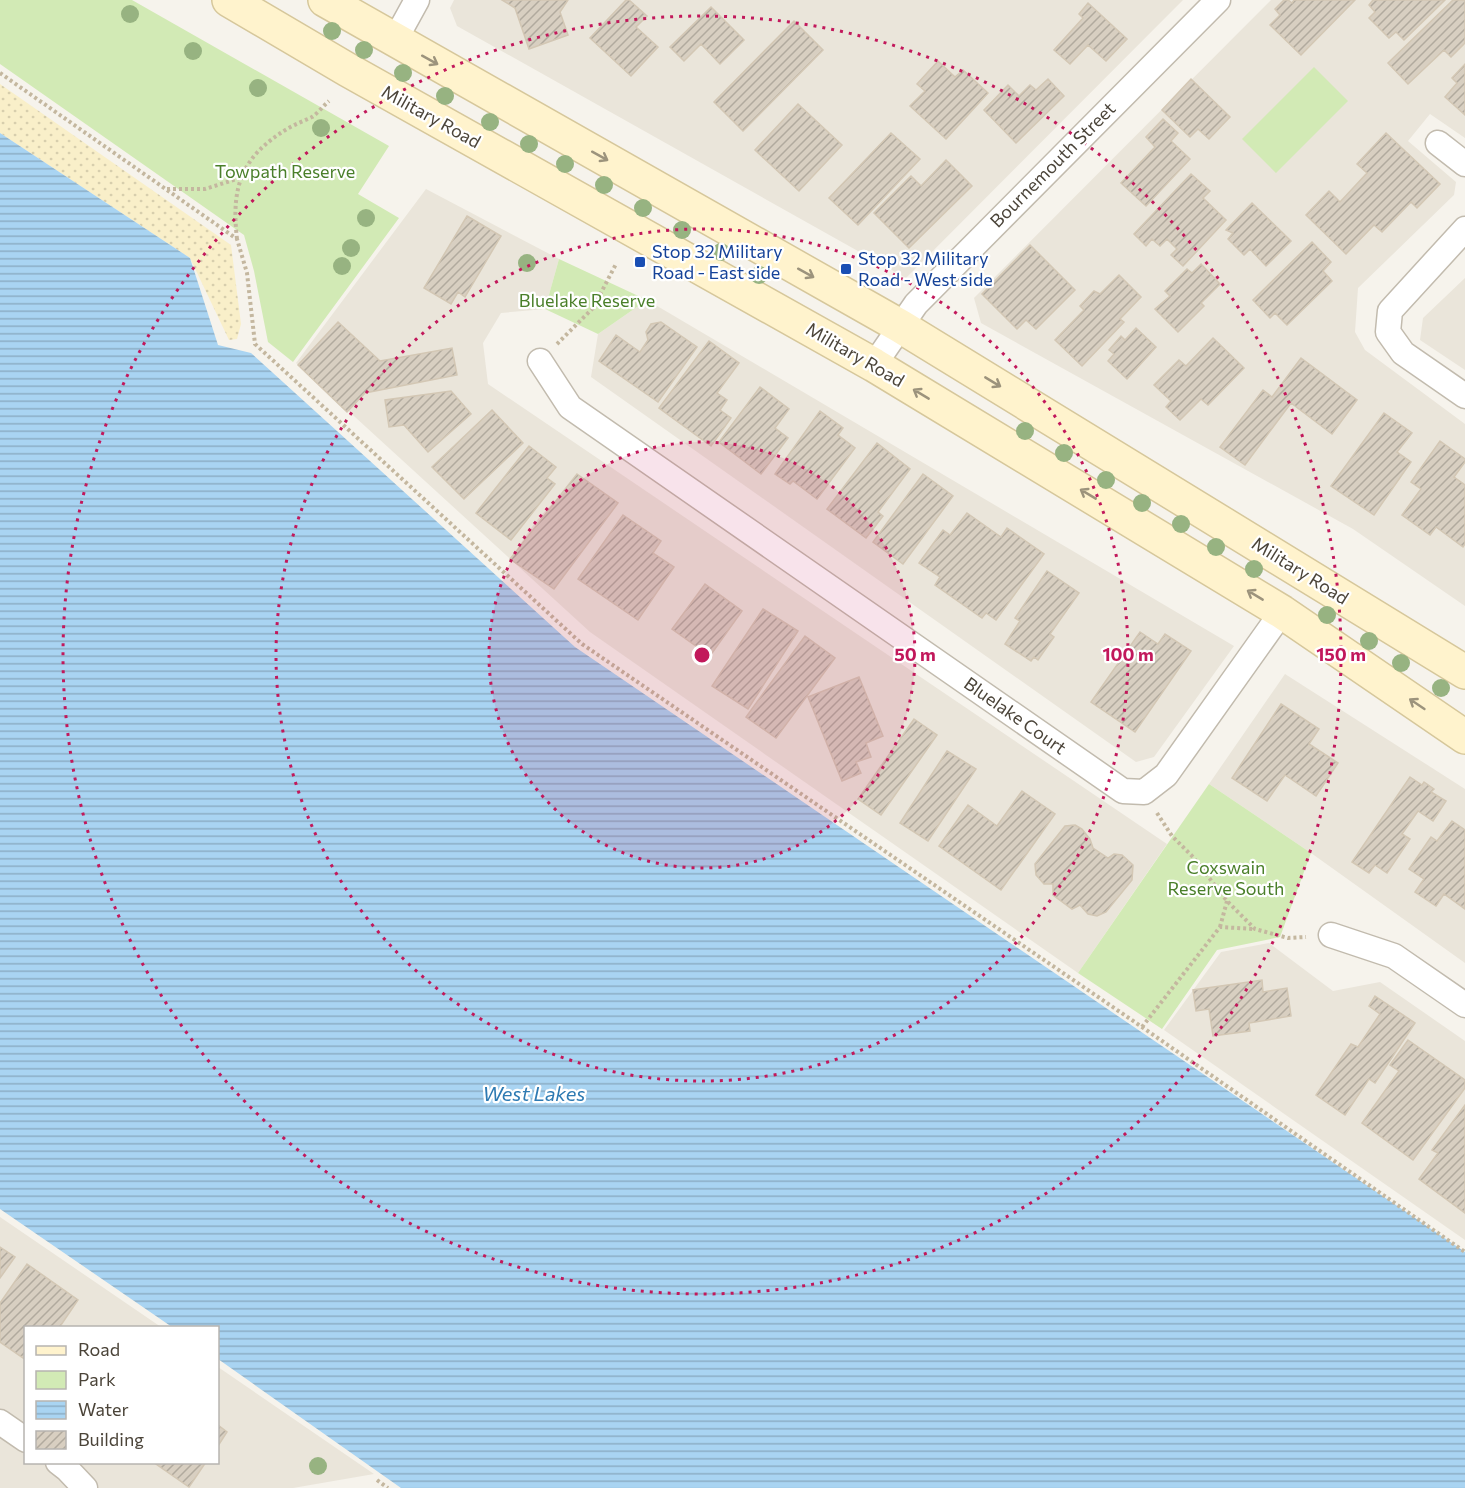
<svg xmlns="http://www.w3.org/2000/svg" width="1465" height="1488" font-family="Commissioner,sans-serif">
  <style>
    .residential { fill: #eae5da }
    .sand { fill: url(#sand-dots) }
    .park { fill: #d2eab5 }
    .water { fill: url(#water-rules) }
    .building { fill: url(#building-hatch); stroke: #d3c7b4; stroke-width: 1.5 }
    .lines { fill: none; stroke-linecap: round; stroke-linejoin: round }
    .street-casing { stroke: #c2bbae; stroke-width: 27 }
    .secondary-casing { stroke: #d6c79b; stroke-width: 36 }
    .path { stroke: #c4b79f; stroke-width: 4; stroke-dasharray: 3 3; stroke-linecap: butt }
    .street { stroke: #fff; stroke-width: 24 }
    .secondary { stroke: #fff3cd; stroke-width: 33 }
    .tree { fill: #97b381 }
    .oneway { stroke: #9c937c }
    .ring { fill: none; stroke: #c2185b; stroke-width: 3; stroke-dasharray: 3 6 }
    .transit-dot { fill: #1a4fb4; stroke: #fff; stroke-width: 2 }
    .labels { text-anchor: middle; stroke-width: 4.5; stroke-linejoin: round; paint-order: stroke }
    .street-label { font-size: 18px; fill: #4b4439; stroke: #fff }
    .park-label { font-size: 18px; fill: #4a7f2a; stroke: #fff }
    .transit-label { font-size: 18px; fill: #164399; stroke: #fff; text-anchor: start }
    .water-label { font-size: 20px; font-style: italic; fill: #2e7ab2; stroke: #fff }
    .centre { fill: #c2185b; stroke: #fff; stroke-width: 3 }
    .ring-label { font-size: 18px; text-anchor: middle; font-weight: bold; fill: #c2185b; stroke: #fff; stroke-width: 4.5; stroke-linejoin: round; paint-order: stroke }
  </style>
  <defs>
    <pattern id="sand-dots" width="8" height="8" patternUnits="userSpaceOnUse" patternTransform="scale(1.5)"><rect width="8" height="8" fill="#f9efc9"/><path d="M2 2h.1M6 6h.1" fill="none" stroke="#d7cead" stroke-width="1.8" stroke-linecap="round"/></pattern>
    <pattern id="water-rules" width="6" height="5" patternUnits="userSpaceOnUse" patternTransform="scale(1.5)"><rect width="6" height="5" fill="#a9d4f2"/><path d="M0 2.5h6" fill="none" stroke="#8caec5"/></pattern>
    <pattern id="building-hatch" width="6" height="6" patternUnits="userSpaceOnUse" patternTransform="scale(1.5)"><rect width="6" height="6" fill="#d8cfc1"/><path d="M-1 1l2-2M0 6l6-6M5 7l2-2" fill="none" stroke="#b1aa9e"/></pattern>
  </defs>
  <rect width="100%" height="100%" fill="#f6f3ec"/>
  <path class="residential" d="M454 0H1183L906 278 457 26 450 8Z
    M1271 0H1465V138L1430 114 1408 141 1456 182 1454 195 1358 288 1355 332 1365 350 1465 424V606L1353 529 981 323 974 298Z
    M426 189 559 259 545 309 501 313 483 343 488 384 1167 844 1078 973 590 632 296 363Z
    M1465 278V370L1420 340 1423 318Z
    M647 300 1234 646 1154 757 1136 762 591 377 598 334Z
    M1285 674 1465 789V963L1311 853 1209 784Z
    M1269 943 1333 991 1380 982 1465 1041V1240L1164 1030 1221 952Z
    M0 1217 161 1327 26 1328V1462H218V1367L374 1474 293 1488H0Z"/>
  <path class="sand" d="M0 84 231 245 241 324 237 339 229 340 190 258 0 133Z"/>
  <path class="park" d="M0 0H132L389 146 358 194 399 218 293 362 268 342 254 271 244 235 0 64Z
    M1314 67 1348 101 1276 173 1242 139Z
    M559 259 647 300 598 334 545 309Z
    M1209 784 1311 853 1280 937 1217 950 1162 1029 1078 973Z"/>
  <path class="water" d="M0 133 190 258 218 345 251 353 575 647 1465 1252V1488H401L218 1359V1328L172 1327 0 1209Z"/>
  <path class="building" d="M502 0H568L560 12 568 35 529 49 515 8Z
    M626 0H629L647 16 636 27 658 47 631 76 590 38Z
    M1284 0H1288L1292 3 1294 0H1355L1301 55 1270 25 1280 15 1275 9Z
    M1373 0H1445L1404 40 1396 32 1389 38 1369 18 1375 12 1369 5Z
    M1453 0H1465V43L1451 57 1444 50 1408 84 1388 63Z
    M1088 3 1127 39 1106 61 1088 45 1070 64 1054 50 1083 18 1079 14Z
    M711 7 744 40 720 64 701 44 684 61 670 47Z
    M794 21 823 50 743 131 714 102Z
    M938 61 955 77 963 70 988 93 946 139 910 106 925 91 917 84Z
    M1465 64V115L1445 97 1457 83 1452 78Z
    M1048 79 1064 96 1016 143 984 110 1008 85 1019 96 1030 85 1036 90Z
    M1191 79 1230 117 1209 139 1198 129 1190 137 1162 110Z
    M798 104 842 145 799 191 755 150Z
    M1163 119 1178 133 1171 141 1190 159 1146 206 1121 183 1155 147 1146 137Z
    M891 133 920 159 858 225 829 198Z
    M1386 133 1440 184 1417 208 1411 202 1382 232 1374 225 1346 254 1306 215 1329 191 1340 202 1367 173 1357 164Z
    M946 160 972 186 909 248 874 213 911 176 921 186Z
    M1191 174 1210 191 1203 198 1226 220 1183 266 1171 255 1177 249 1167 239 1160 246 1152 239 1146 246 1134 234Z
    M1252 203 1291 241 1266 266 1250 249 1244 255 1228 239 1233 233 1226 230Z
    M467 216 501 236 465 297 458 292 451 304 424 288Z
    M1312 242 1331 262 1323 271 1332 281 1287 325 1275 313 1270 318 1253 300Z
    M1030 245 1075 290 1036 329 1026 320 1017 329 982 294Z
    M1201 264 1220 284 1201 303 1204 306 1178 332 1155 309 1170 296 1165 291 1187 269 1192 273Z
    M1119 275 1141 297 1120 319 1124 322 1082 366 1055 340 1084 310 1080 306 1094 291 1100 294Z
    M338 322 380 361 452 348 457 375 365 393 347 412 298 365Z
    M661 322 697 347 658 402 599 361 616 335 640 352 648 340 646 332 651 324Z
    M1136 328 1156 347 1127 379 1108 361 1114 354 1109 350 1121 336 1125 340Z
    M1213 338 1244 368 1208 405 1201 399 1180 420 1166 407 1171 401 1154 385 1179 360 1186 366Z
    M709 341 739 363 717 393 727 400 720 410 731 418 711 446 659 408Z
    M1301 358 1357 400 1332 434 1291 403 1245 465 1220 447 1263 390 1272 397Z
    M760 387 789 409 775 428 788 438 761 474 719 442Z
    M451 391 471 414 428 452 404 425 389 427 385 400Z
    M492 410 523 443 464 499 432 467Z
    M820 411 843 428 838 435 855 448 817 499 793 481 790 484 775 474Z
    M1384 413 1412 433 1397 452 1411 462 1374 515 1331 486Z
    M1440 441 1465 459V462L1454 477 1465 485V544L1463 547 1436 527 1430 535 1402 515 1421 489 1411 482Z
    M877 443 910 469 878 512 883 516 866 538 827 509Z
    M529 446 556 467 547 478 555 484 511 540 476 513Z
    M577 474 618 503 554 589 510 559Z
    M923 474 953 496 903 564 873 542Z
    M967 513 1001 537 1007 528 1044 554 996 620 986 613 982 618 935 585 940 577 919 563 943 530 950 535Z
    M623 515 661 541 653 553 674 567 638 620 578 579Z
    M1047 571 1079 593 1050 634 1054 637 1038 660 1034 657 1031 661 1005 644 1020 621 1015 618Z
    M705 584 742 611 710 656 672 629Z
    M763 609 798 631 748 709 712 686Z
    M1140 632 1158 644 1165 634 1191 651 1135 732 1091 702Z
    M805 636 835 658 776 738 746 717Z
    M859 677 883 736 866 743 871 757 856 762 861 773 842 781 808 697Z
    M1281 704 1319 729 1309 744 1338 763 1316 796 1285 775 1267 801 1232 778Z
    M914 719 937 735 881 815 858 799Z
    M947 751 976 769 928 841 900 823Z
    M1410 777 1422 785 1424 782 1434 789 1431 792 1446 801 1433 821 1418 811 1402 834 1410 839 1387 873 1375 865 1369 873 1352 862Z
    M1022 791 1055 814 1001 890 939 846 968 805 997 826Z
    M1452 821 1465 830V909L1444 894 1436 906 1415 892 1424 879 1409 869 1431 837 1437 841Z
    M1075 825 1082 829 1090 839 1093 848 1108 858 1114 854 1122 855 1133 865 1132 880 1106 912 1097 916 1088 914 1080 905 1072 909 1053 895V884H1044L1036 875 1035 864 1065 826Z
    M1262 980 1263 992 1287 988 1291 1016 1249 1023 1250 1031 1213 1036 1209 1009 1196 1011 1193 990Z
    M1375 996 1415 1023 1375 1083 1369 1079 1345 1115 1316 1095 1351 1044 1358 1047 1380 1014 1369 1006Z
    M1408 1040 1465 1080V1088L1413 1160 1362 1123 1399 1071 1390 1065Z
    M1465 1105V1213L1419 1179 1438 1153 1432 1150Z
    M0 1247 15 1257 0 1278Z
    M27 1264 78 1300 59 1328H26V1360L0 1342V1303Z
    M218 1425 227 1432 218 1446Z
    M153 1462H206L189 1487Z"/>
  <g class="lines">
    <defs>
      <path id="street" d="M395 40 417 0
        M1438 143 1465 164
        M1465 229 1390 311 1388 332 1403 353 1465 396
        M540 361 570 407 1123 791 1144 792 1166 775 1282 612
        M874 365 916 304 1218 0
        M1331 935 1394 956 1465 1005
        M0 1422 26 1440
        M58 1462 67 1469 85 1488"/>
      <path id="secondary" d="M229 0 348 70 874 365 1282 612 1465 737
        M325 0 900 326 1465 672"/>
    </defs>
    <use href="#street" class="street-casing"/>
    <use href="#secondary" class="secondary-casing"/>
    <path class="path" d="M0 73 237 239 247 273 255 344 582 644 1142 1027 1465 1252
      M167 189H205L240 178
      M237 239C231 187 241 157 287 129 295 124 304 121 312 117 318 113 323 106 329 101
      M557 344 593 308 616 264
      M1157 813 1172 836 1193 857 1227 901 1255 929 1288 938 1306 937
      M1220 927 1227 901
      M1142 1027 1220 927 1254 929
      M377 1480 388 1488"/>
    <use href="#street" class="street"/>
    <use href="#secondary" class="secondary"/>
  </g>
  <g class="tree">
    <circle cx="130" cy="14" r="9"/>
    <circle cx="332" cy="31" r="9"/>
    <circle cx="364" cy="50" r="9"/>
    <circle cx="193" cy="51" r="9"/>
    <circle cx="403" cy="73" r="9"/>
    <circle cx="258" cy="88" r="9"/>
    <circle cx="445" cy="96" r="9"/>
    <circle cx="490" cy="122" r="9"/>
    <circle cx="321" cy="128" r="9"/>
    <circle cx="529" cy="144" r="9"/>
    <circle cx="565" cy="164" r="9"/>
    <circle cx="604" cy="185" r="9"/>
    <circle cx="643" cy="208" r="9"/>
    <circle cx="366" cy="218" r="9"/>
    <circle cx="682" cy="230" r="9"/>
    <circle cx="351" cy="248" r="9"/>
    <circle cx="721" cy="252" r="9"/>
    <circle cx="527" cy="263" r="9"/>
    <circle cx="342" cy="266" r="9"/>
    <circle cx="759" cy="275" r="9"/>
    <circle cx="1025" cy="431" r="9"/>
    <circle cx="1064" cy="453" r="9"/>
    <circle cx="1106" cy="480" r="9"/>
    <circle cx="1142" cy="503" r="9"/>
    <circle cx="1181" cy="524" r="9"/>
    <circle cx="1216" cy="547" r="9"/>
    <circle cx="1254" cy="569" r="9"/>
    <circle cx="1327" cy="615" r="9"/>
    <circle cx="1369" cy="641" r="9"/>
    <circle cx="1401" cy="663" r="9"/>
    <circle cx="1441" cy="688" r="9"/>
    <circle cx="318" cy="1466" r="9"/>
  </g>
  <defs><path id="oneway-shaft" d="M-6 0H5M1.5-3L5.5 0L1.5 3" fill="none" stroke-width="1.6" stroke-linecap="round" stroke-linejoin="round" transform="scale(1.5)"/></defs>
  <g class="oneway">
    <use href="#oneway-shaft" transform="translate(430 60) rotate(29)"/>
    <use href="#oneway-shaft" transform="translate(600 156) rotate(29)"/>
    <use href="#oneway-shaft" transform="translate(806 273) rotate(29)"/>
    <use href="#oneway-shaft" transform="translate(993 382) rotate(31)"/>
    <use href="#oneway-shaft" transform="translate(921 394) rotate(-149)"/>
    <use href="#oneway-shaft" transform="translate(1088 494) rotate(-149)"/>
    <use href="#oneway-shaft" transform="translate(1255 595) rotate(-149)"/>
    <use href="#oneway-shaft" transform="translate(1417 704) rotate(-146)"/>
  </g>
  <circle cx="702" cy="655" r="213" fill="#c2185b" fill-opacity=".12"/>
  <g class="ring">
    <circle cx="702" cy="655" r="213"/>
    <circle cx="702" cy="655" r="426"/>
    <circle cx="702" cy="655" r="639"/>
  </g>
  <g class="transit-dot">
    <rect x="634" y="256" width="12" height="12" rx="3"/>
    <rect x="840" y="263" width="12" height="12" rx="3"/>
  </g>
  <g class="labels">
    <g class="street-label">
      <text transform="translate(431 117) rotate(29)" y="6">Military Road</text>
      <text transform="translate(1053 165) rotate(-45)" y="6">Bournemouth Street</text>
      <text transform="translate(855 355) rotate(30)" y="6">Military Road</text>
      <text transform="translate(1300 571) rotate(32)" y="6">Military Road</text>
      <text transform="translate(1015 716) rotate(35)" y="6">Bluelake Court</text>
    </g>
    <g class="park-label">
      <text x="285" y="178">Towpath Reserve</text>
      <text x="587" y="307">Bluelake Reserve</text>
      <text x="1226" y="874">Coxswain<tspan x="1226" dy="21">Reserve South</tspan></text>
    </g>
    <g class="transit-label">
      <text x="652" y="258">Stop 32 Military<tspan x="652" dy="21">Road - East side</tspan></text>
      <text x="858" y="265">Stop 32 Military<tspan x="858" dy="21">Road - West side</tspan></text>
    </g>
    <g class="water-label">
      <text x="534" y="1101">West Lakes</text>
    </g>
  </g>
  <circle cx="702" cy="655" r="9" class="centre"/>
  <g class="ring-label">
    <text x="915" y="661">50 m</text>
    <text x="1128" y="661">100 m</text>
    <text x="1341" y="661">150 m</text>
  </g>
  <rect x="24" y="1326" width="195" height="138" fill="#ffffff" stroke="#b7b4b0" stroke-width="1.5"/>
  <rect x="36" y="1346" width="30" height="9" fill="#fff3cd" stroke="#b7b4b0" stroke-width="1.5"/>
  <text x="78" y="1356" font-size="18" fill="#4b4439">Road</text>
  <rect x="36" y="1371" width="30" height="18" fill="#d2eab5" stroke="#b7b4b0" stroke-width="1.5"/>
  <text x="78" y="1386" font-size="18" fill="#4b4439">Park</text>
  <rect x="36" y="1401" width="30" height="18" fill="url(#water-rules)" stroke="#b7b4b0" stroke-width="1.5"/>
  <text x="78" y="1416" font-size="18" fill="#4b4439">Water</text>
  <rect x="36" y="1431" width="30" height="18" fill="url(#building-hatch)" stroke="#b7b4b0" stroke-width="1.5"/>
  <text x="78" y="1446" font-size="18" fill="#4b4439">Building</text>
</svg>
